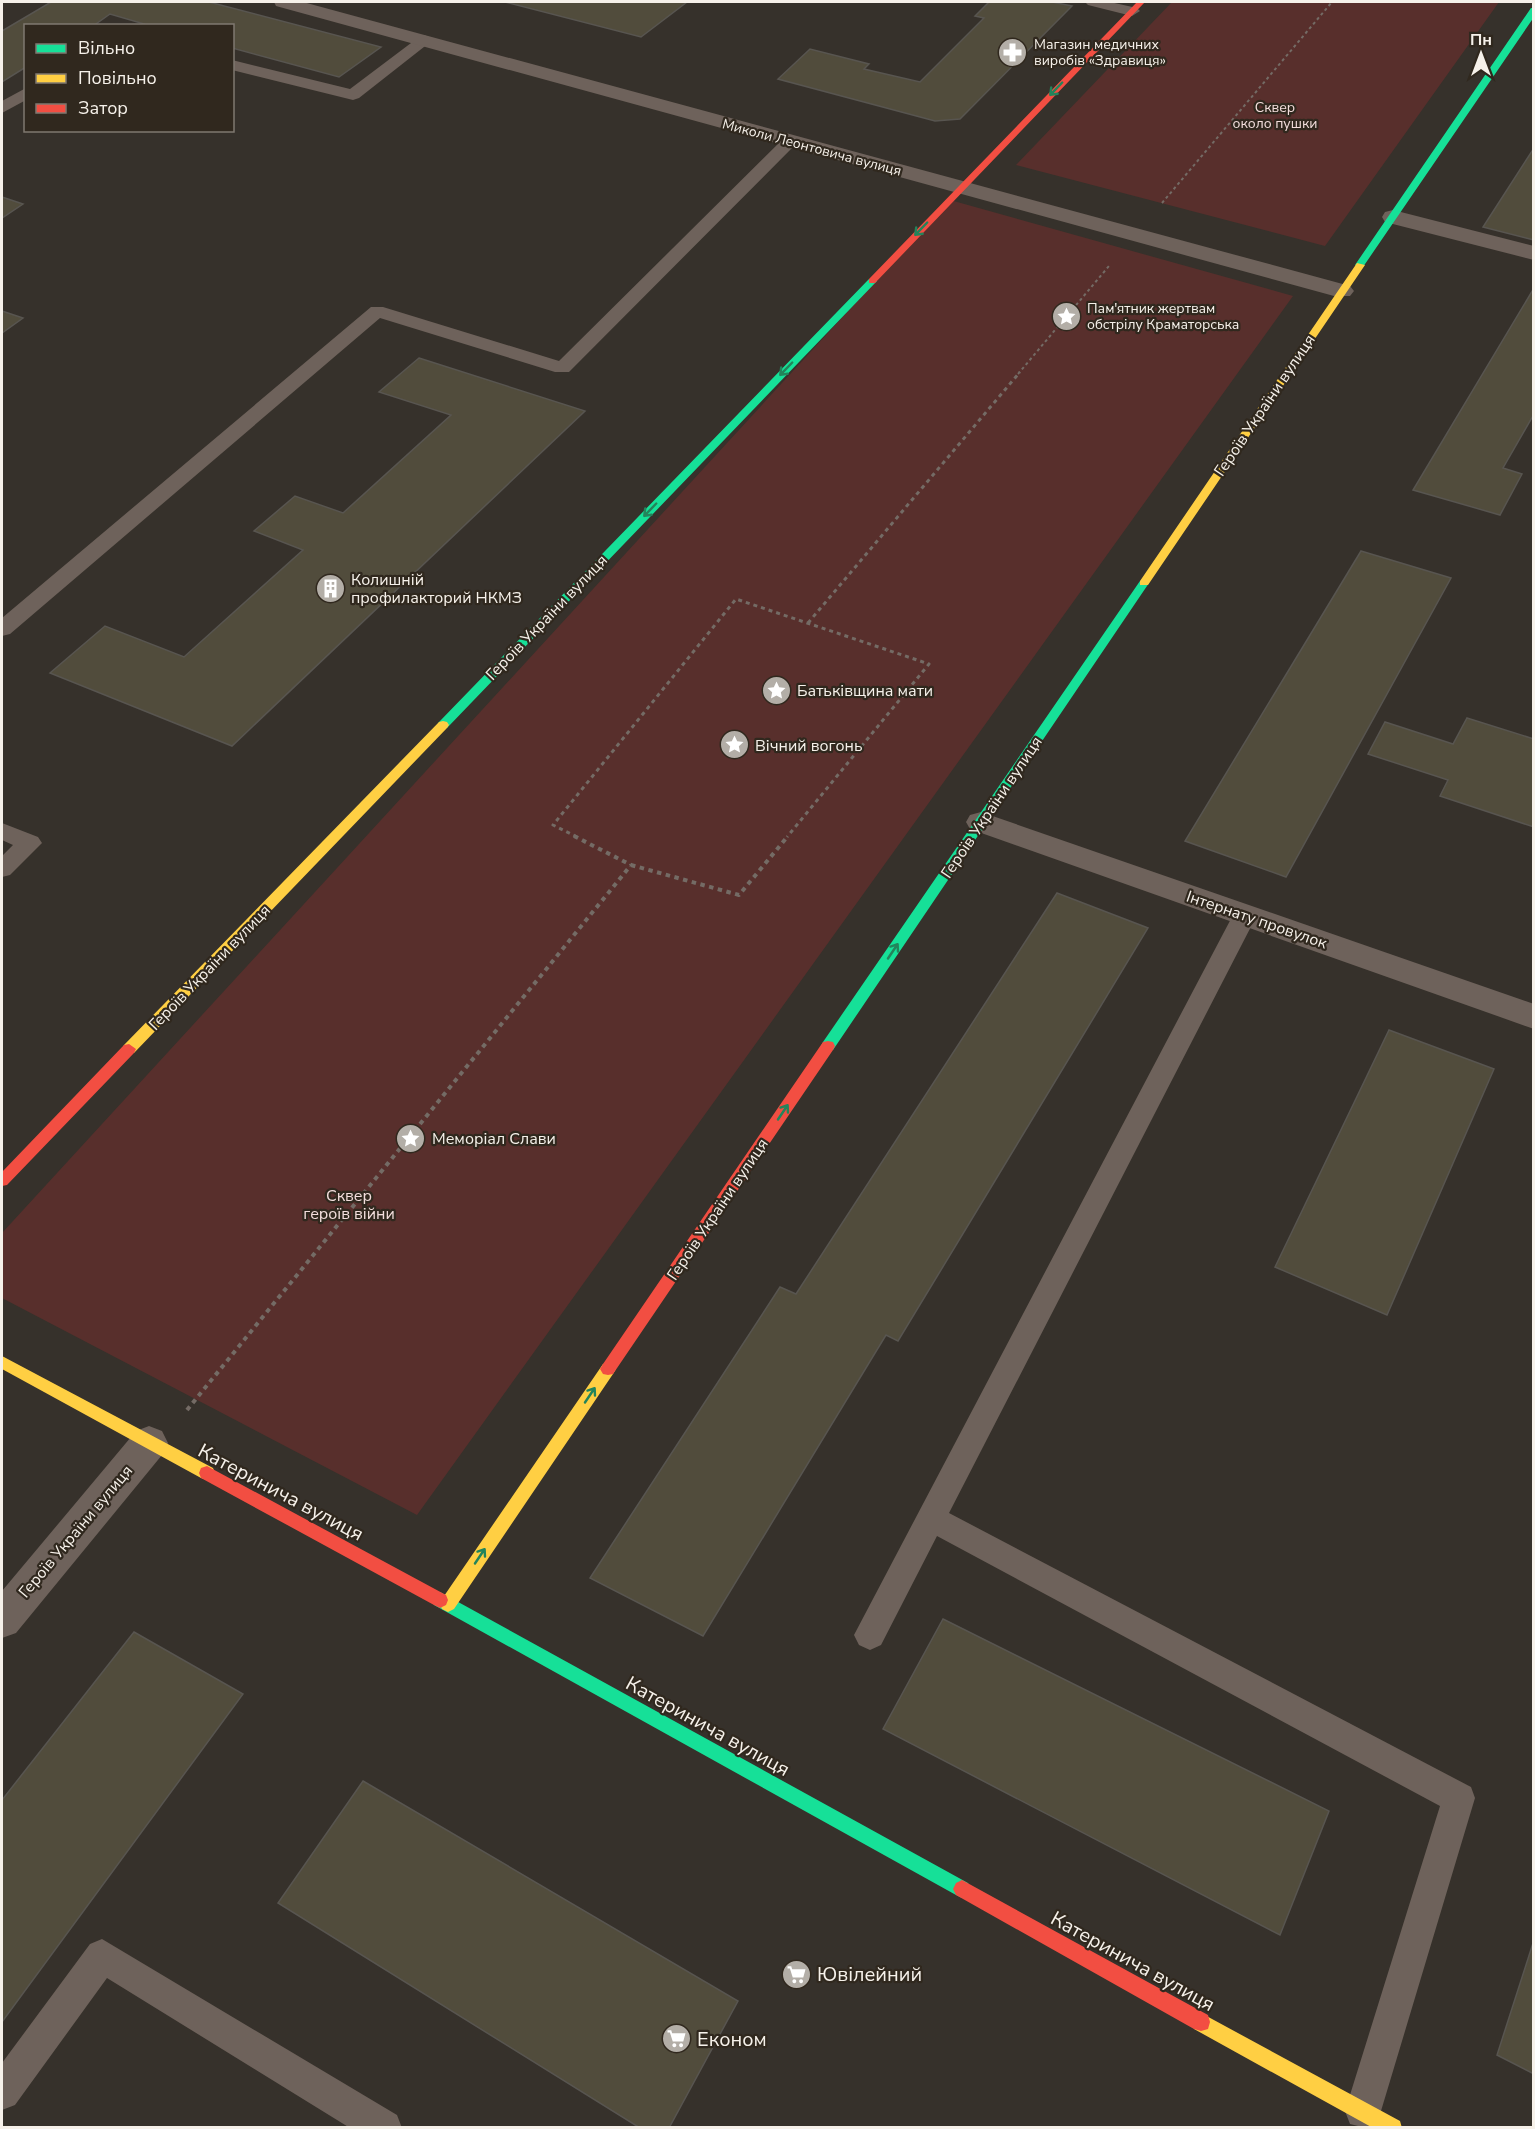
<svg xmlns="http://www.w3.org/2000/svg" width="1535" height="2129" font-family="'Nunito Sans',sans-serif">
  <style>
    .green { fill: #582f2c }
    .building { fill: #514c3c; stroke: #585550; stroke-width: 1.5 }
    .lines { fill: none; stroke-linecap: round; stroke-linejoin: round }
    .path-far2 { stroke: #746b65; stroke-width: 2; stroke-dasharray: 3 3; stroke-linecap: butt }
    .path-far1 { stroke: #746b65; stroke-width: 3; stroke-dasharray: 4 4; stroke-linecap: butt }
    .path { stroke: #746b65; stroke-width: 4; stroke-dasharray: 4.5 4.5; stroke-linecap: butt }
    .lane { fill: #6e625b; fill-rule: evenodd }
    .street { fill: #6e625b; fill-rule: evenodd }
    .fast { fill: #16e098; fill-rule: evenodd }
    .slow { fill: #ffcf43; fill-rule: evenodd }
    .jam { fill: #f24e42; fill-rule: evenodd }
    .oneway { stroke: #23845b }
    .labels { text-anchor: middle; stroke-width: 4.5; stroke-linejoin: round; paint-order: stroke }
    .far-poi-label { font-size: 14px; fill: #f6f1ea; stroke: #30281e; text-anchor: start }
    .far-park-label { font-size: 14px; fill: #f3dedc; stroke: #30281e }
    .far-street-label { font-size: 14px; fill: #f6f1ea; stroke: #30281e }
    .street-label { font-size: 16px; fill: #f6f1ea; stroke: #30281e }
    .poi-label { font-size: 16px; fill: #f6f1ea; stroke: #30281e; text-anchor: start }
    .park-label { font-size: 16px; fill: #f3dedc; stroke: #30281e }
    .near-street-label { font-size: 20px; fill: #f6f1ea; stroke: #30281e }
    .near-poi-label { font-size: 20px; fill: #f6f1ea; stroke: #30281e; text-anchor: start }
  </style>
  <rect width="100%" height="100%" fill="#36312b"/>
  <path class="green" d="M1172 2H1499L1325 246 1016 165Z
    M950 200 1293 296 417 1515 2 1298V1233Z"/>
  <path class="building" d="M51 2H209L381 47 339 77 232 48V26H151L110 14 93 26H26V67L2 82V31Z
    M505 2H687L641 37Z
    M989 2H1052L1072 6 960 119 935 121 778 79 810 49 869 64 864 69 920 82 984 18 975 16Z
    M1534 148V240L1483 227Z
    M2 197 23 204 2 218Z
    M1534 288V414L1503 468 1522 474 1500 515 1413 490Z
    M2 311 23 318 2 333Z
    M419 358 585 411 232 746 50 673 105 626 184 657 303 550 254 531 295 496 343 513 451 415 379 392Z
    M1361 551 1451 578 1286 877 1185 841Z
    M1467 718 1534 739V827L1440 796 1448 780 1368 754 1385 722 1453 744Z
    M1057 893 1148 928 898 1341 886 1335 703 1636 590 1578 780 1287 796 1294Z
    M1389 1030 1494 1069 1387 1315 1275 1267Z
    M943 1619 1329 1811 1280 1935 883 1729Z
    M134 1632 243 1694 2 2022V1800Z
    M363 1781 738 2001 669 2128H640L278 1903Z
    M1534 1940V2074L1497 2055Z"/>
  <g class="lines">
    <path class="path-far2" d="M1162 203 1332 2
      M1018 374 1109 266"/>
    <path class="path-far1" d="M808 623 1020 372
      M577 837 553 825 736 599 929 664 787 837"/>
    <path class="path" d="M574 836 631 865
      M631 865 739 895 788 836
      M187 1410 631 865"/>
    <path class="lane" d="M1085 2H1110L1137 8 1140 11 1132 16 1088 5Z
      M424 35 429 37 432 40 429 43 359 98 353 100 232 70V60L350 89 419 37Z
      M26 88V100L2 113V101Z
      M790 136 796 138 798 141 796 144 569 372H555L380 318 10 634 2 636V618L371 307H383L559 361 784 138Z
      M2 823 38 837 42 843 10 875 2 877V856L13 845 2 840Z
      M1245 906 1253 909 1257 915 949 1513 1471 1787 1475 1798 1381 2111 1376 2124 1366 2128 1350 2124 1345 2111 1440 1806 937 1536 881 1645 870 1650 859 1645 854 1635 1233 915 1237 909Z
      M102 1939 397 2115 402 2128H350L107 1978 15 2105 2 2110V2063L90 1944Z"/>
    <path class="street" d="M274 2H303L1350 286 1354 291 1350 296H1334L276 6Z
      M1393 210 1534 246V260L1385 222 1382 217 1385 212Z
      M981 812 1534 1004V1029L970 829 966 822 970 815Z
      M149 1426 162 1431 168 1443 162 1455 16 1633 2 1638V1591L136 1431Z"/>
    <path class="fast" d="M1531 8H1534V17L1363 267H1357L1355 265Z
      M869 279 877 281 447 728H439L437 725 439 722Z
      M1144 580 1149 583 833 1050H823L821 1046 823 1042 1140 581Z
      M440 1592 968 1883 971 1889 968 1895 962 1898 956 1895 434 1605 432 1600 434 1595Z"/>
    <path class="slow" d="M1357 263 1365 265 1148 585H1140V581Z
      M443 721 447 722 449 725 447 728 134 1053H124L122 1049 124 1045 439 722Z
      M2 1356 213 1468 215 1473 213 1478 207 1480 201 1478 2 1369Z
      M608 1363 613 1364 616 1369 613 1374 454 1609 448 1612 442 1609 440 1604 442 1599 603 1364Z
      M1201 2013 1400 2121 1402 2128H1373L1194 2029 1192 2022 1194 2015Z"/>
    <path class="jam" d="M1137 2H1145L875 283H869V279Z
      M828 1041 833 1042 835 1046 833 1050 613 1374 608 1375 603 1374 600 1369 603 1364 823 1042Z
      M129 1044 136 1049 134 1053 7 1185 2 1186V1172L124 1045Z
      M207 1466 446 1595 448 1600 446 1605 440 1608 434 1605 201 1478 199 1473 201 1468Z
      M962 1880 1208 2015 1210 2022 1208 2029 1201 2031 1194 2029 956 1895 953 1889 956 1883Z"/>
  </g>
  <defs><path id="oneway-shaft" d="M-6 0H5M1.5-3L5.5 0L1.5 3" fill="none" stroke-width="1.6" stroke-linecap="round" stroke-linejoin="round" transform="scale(1.5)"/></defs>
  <g class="oneway">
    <use href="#oneway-shaft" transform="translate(1056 89) rotate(134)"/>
    <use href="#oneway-shaft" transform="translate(921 229) rotate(134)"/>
    <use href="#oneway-shaft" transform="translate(786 369) rotate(134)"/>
    <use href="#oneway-shaft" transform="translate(650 510) rotate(134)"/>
    <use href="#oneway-shaft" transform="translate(893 951) rotate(-56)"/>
    <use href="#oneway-shaft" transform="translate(783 1112) rotate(-56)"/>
    <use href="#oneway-shaft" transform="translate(590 1395) rotate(-56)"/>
    <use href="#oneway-shaft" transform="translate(480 1556) rotate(-56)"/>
  </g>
  <defs>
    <symbol id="pharmacy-disc" viewBox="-11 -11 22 22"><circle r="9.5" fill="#b3aea7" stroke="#30281e"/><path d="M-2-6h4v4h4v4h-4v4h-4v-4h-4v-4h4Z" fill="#fff"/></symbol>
    <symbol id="sight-disc" viewBox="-11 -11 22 22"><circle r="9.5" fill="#b3aea7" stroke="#30281e"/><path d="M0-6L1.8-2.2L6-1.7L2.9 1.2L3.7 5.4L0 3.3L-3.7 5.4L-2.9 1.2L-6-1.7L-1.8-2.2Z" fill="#fff"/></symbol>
    <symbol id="building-disc" viewBox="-11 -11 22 22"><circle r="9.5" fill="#b3aea7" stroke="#30281e"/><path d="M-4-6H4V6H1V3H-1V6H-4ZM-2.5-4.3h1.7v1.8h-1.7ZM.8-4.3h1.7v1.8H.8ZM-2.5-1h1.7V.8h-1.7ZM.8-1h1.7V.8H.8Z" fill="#fff"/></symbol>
    <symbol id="supermarket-disc" viewBox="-11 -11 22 22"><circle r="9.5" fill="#b3aea7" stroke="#30281e"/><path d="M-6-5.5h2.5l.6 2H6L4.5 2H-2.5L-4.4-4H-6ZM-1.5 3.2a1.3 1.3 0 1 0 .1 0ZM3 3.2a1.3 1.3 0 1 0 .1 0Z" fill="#fff"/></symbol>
  </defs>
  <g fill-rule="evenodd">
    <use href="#pharmacy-disc" x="996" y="36" width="33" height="33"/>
    <use href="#sight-disc" x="1050" y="300" width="33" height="33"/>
    <use href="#building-disc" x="314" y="572" width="33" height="33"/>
    <use href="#sight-disc" x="760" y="674" width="33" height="33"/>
    <use href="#sight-disc" x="718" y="728" width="33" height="33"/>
    <use href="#sight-disc" x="394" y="1122" width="33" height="33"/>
    <use href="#supermarket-disc" x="780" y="1958" width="33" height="33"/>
    <use href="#supermarket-disc" x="660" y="2022" width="33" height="33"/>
  </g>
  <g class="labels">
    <g class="far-poi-label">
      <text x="1034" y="49">Магазин медичних<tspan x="1034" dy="16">виробів «Здравиця»</tspan></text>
      <text x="1087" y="313">Пам'ятник жертвам<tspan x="1087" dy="16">обстрілу Краматорська</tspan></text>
    </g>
    <g class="far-park-label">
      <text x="1275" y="112">Сквер<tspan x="1275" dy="16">около пушки</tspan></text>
    </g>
    <g class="far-street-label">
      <text transform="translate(812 147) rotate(15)" y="5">Миколи Леонтовича вулиця</text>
    </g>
    <g class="street-label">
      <text transform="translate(1264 405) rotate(-56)" y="6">Героїв України вулиця</text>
      <text transform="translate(546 617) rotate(-46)" y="6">Героїв України вулиця</text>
      <text transform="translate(991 807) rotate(-56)" y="6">Героїв України вулиця</text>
      <text transform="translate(1257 919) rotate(19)" y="6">Інтернату провулок</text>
      <text transform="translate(209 967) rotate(-46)" y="6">Героїв України вулиця</text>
      <text transform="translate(717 1209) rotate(-56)" y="6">Героїв України вулиця</text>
      <text transform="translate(75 1531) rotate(-50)" y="6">Героїв України вулиця</text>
    </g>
    <g class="poi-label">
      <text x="351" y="585">Колишній<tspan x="351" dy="18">профилакторий НКМЗ</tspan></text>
      <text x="797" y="696">Батьківщина мати</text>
      <text x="755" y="751">Вічний вогонь</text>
      <text x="432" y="1144">Меморіал Слави</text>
    </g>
    <g class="park-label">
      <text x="349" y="1201">Сквер<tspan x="349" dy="18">героїв війни</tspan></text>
    </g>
    <g class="near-street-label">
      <text transform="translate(281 1492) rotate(28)" y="7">Катеринича вулиця</text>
      <text transform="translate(708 1726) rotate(29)" y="7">Катеринича вулиця</text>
      <text transform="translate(1133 1961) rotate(29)" y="7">Катеринича вулиця</text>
    </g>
    <g class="near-poi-label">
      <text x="817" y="1981">Ювілейний</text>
      <text x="697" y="2046">Економ</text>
    </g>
  </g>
  <rect width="1535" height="2129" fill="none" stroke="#f6f1ea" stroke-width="6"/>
  <rect x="24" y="24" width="210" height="108" fill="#30281e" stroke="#7f7870" stroke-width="1.5"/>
  <rect x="36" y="44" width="30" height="9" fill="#16e098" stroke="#7f7870" stroke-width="1.5"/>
  <text x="78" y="54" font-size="18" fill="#f6f1ea">Вільно</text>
  <rect x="36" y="74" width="30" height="9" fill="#ffcf43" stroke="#7f7870" stroke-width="1.5"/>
  <text x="78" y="84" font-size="18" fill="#f6f1ea">Повільно</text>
  <rect x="36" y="104" width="30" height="9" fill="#f24e42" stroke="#7f7870" stroke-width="1.5"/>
  <text x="78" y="114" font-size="18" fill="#f6f1ea">Затор</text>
  <g transform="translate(1481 54)" stroke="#30281e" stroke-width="4.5" paint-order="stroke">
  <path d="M0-4.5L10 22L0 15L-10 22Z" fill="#f6f1ea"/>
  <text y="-9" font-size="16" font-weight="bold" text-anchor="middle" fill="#f6f1ea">Пн</text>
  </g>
</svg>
